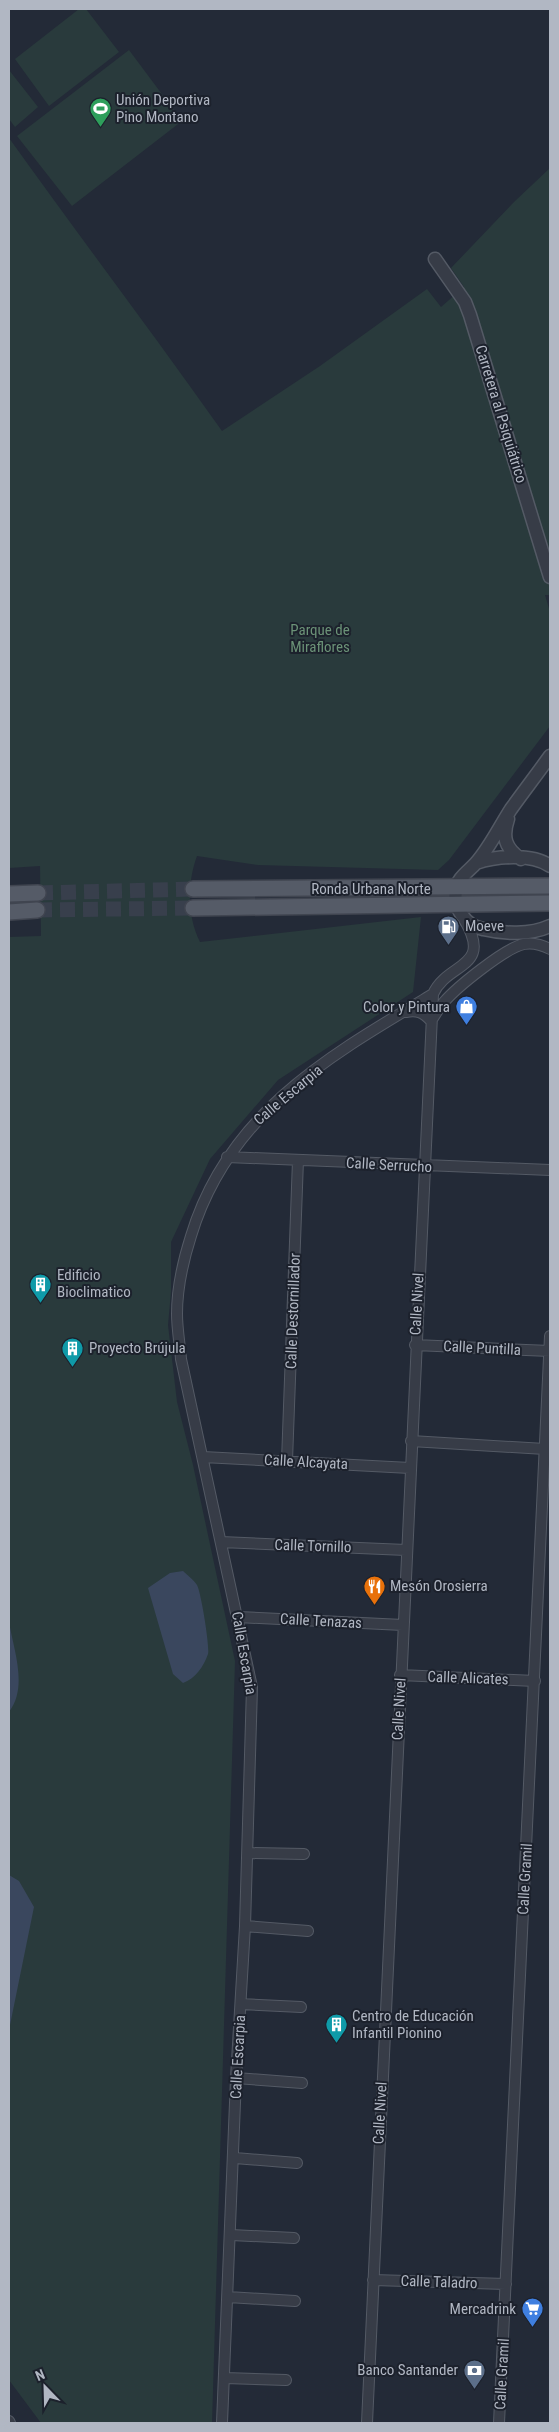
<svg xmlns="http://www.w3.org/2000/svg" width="559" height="2432" font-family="'Roboto Condensed',sans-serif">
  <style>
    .green { fill: #293a3c }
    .water { fill: #3a475e }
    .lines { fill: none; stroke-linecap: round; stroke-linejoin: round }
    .primary-tunnel { stroke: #383f4c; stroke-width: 15; stroke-dasharray: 15 8; stroke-linecap: butt }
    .minor-casing { stroke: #545a65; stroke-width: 12 }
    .tertiary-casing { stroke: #545a65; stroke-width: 15 }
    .primary-casing { stroke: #404550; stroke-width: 18 }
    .minor { stroke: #373c47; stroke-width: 10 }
    .tertiary { stroke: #373c47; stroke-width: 12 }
    .primary { stroke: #555b67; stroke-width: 15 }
    .labels { text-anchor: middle; stroke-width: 4; stroke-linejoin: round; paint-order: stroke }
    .poi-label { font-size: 15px; fill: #b1b7c3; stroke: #1c212c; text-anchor: start }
    .street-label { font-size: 15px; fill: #b1b7c3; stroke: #1c212c }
    .park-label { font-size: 15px; fill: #6b9277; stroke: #1c212c }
  </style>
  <rect width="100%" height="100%" fill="#232a37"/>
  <path class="green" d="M79 9H86L119 52 49 106 15 59Z
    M129 50 182 121 72 206 17 136Z
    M9 70 38 107 15 127 9 119Z
    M9 138C79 236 152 332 222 431L320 366 427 289 441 307 464 287 451 268 514 202 550 168V595H545L550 612V726L449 860 438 870 258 865 197 856C187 883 187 916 200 942L421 917 413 992 278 1080 210 1159 171 1242V1292L168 1325 177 1402 193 1465 235 1661 212 2423H41L9 2380V937L41 936 40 866 9 868Z"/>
  <path class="water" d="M183 1571C188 1576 194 1580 197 1585 201 1592 210 1648 208 1654 204 1666 195 1679 183 1683L173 1674 148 1588 170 1573Z
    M9 1622C14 1651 28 1687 9 1712Z
    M9 1875 19 1881 34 1907 9 2030Z"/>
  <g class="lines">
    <path class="primary-tunnel" d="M38 893 193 889
      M37 910 193 908"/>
    <defs>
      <path id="minor" d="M406 1012C417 1010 423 1012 431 1021 435 1015 439 1008 444 1002 457 987 505 948 524 944 534 942 542 945 550 949
        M227 1157 550 1170
        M415 1345 550 1351
        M411 1441 545 1449
        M203 1457 410 1468
        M287 1461 298 1160
        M221 1542 406 1550
        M238 1617 403 1625
        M400 1675 535 1681
        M248 1853 304 1854
        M245 1926 308 1931
        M241 2004 301 2007
        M236 2078 302 2083
        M235 2158 297 2163
        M231 2235 294 2238
        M373 2280 506 2284
        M228 2297 295 2301
        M225 2378 286 2380
        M9 2421 10 2423
        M222 2423 236 2078 245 1926 252 1687 181 1359C180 1345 177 1329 177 1314 177 1288 183 1261 191 1236 228 1113 329 1056 433 994 447 962 493 969 465 921
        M367 2423 433 994
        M499 2423 550 1336"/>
      <path id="tertiary" d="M435 259 465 302 470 315 550 577
        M550 756C537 774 524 791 511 809 500 826 490 847 476 863 469 871 457 878 456 890 453 907 465 926 483 929 504 934 530 935 550 926
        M508 819C502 837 505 848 521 859
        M476 863C496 856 532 853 550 866"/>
      <path id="primary" d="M193 889 550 886
        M9 894 38 893
        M193 908 550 903
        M9 912 37 910"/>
    </defs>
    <use href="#minor" class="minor-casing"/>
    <use href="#tertiary" class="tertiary-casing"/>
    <use href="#primary" class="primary-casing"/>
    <use href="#minor" class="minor"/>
    <use href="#tertiary" class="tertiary"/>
    <use href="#primary" class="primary"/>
  </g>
  <defs>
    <symbol id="stadium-pin" viewBox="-11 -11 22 30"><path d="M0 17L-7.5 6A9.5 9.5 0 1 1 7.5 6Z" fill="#2e9e5b" stroke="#1c212c"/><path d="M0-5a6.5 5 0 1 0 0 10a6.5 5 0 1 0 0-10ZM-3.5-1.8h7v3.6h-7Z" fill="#fff"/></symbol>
    <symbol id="fuel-pin" viewBox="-11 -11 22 30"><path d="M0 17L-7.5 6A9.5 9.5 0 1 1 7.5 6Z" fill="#5c6f8a" stroke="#1c212c"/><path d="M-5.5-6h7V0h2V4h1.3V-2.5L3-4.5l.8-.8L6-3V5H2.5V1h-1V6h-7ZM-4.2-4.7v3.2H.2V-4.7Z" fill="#fff"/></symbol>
    <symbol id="shop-pin" viewBox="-11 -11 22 30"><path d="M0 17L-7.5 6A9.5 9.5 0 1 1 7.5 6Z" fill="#3f7fe0" stroke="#1c212c"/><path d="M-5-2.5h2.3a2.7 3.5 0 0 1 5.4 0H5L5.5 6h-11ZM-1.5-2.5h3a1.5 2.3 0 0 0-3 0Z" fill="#fff"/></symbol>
    <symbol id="building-pin" viewBox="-11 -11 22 30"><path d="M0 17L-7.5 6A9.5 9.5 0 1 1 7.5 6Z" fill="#0f9aa8" stroke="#1c212c"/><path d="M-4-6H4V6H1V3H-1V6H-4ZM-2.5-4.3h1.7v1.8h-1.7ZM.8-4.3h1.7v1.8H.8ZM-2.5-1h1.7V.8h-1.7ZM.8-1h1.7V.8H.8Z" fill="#fff"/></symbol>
    <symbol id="restaurant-pin" viewBox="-11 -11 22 30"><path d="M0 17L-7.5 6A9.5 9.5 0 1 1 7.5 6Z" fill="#e8710a" stroke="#1c212c"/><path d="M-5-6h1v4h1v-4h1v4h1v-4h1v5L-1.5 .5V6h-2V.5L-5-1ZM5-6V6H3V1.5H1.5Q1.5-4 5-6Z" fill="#fff"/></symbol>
    <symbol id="supermarket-pin" viewBox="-11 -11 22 30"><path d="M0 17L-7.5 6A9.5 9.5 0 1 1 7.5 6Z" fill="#3f7fe0" stroke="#1c212c"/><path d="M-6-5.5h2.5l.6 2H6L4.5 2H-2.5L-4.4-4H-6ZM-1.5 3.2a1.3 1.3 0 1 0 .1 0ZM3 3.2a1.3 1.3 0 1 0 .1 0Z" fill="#fff"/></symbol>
    <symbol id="bank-pin" viewBox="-11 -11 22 30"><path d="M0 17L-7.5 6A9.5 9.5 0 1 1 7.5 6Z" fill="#5c6f8a" stroke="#1c212c"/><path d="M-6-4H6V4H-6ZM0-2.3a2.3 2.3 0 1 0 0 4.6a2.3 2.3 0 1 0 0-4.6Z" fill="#fff"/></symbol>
  </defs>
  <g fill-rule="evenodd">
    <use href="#stadium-pin" x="88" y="96" width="25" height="34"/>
    <use href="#fuel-pin" x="436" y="914" width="25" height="34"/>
    <use href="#shop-pin" x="454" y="994" width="25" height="34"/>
    <use href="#building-pin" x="28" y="1272" width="25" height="34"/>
    <use href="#building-pin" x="60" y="1336" width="25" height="34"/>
    <use href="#restaurant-pin" x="362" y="1574" width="25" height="34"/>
    <use href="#building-pin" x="324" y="2012" width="25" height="34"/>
    <use href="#supermarket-pin" x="520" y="2296" width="25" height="34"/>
    <use href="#bank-pin" x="462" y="2358" width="25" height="34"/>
  </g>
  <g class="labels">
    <g class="poi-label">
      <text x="116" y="105">Unión Deportiva<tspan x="116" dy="17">Pino Montano</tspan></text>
      <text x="465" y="931">Moeve</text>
      <text x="450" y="1012" text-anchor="end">Color y Pintura</text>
      <text x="57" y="1280">Edificio<tspan x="57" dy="17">Bioclimatico</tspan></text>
      <text x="89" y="1353">Proyecto Brújula</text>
      <text x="390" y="1591">Mesón Orosierra</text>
      <text x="352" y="2021">Centro de Educación<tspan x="352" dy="17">Infantil Pionino</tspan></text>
      <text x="516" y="2314" text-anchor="end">Mercadrink</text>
      <text x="458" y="2375" text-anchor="end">Banco Santander</text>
    </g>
    <g class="street-label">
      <text transform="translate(501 414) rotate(73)" y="5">Carretera al Psiquiátrico</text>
      <text x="371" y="894">Ronda Urbana Norte</text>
      <text transform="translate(288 1095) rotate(-40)" y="5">Calle Escarpia</text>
      <text transform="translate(389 1165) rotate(3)" y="5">Calle Serrucho</text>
      <text transform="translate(417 1304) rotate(-87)" y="5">Calle Nivel</text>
      <text transform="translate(293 1311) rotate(-88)" y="5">Calle Destornillador</text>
      <text transform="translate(482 1348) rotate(3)" y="5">Calle Puntilla</text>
      <text transform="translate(306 1462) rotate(3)" y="5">Calle Alcayata</text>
      <text transform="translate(313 1546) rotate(2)" y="5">Calle Tornillo</text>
      <text transform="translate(321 1621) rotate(3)" y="5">Calle Tenazas</text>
      <text transform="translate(244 1653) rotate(80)" y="5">Calle Escarpia</text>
      <text transform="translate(468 1678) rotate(2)" y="5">Calle Alicates</text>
      <text transform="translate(399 1709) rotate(-87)" y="5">Calle Nivel</text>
      <text transform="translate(525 1879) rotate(-87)" y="5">Calle Gramil</text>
      <text transform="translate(238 2057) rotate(-87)" y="5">Calle Escarpia</text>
      <text transform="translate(380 2113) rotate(-87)" y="5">Calle Nivel</text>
      <text transform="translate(439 2282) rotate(2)" y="5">Calle Taladro</text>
      <text transform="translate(502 2374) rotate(-87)" y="5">Calle Gramil</text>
    </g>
    <g class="park-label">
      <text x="320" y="635">Parque de<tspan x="320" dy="17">Miraflores</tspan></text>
    </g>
  </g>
  <rect width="559" height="2432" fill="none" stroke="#b1b7c3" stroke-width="20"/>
  <g transform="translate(45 2387) rotate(337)" stroke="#1c212c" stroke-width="4" paint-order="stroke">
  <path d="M0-4L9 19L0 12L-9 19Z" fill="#b1b7c3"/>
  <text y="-8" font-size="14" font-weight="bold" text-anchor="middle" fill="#b1b7c3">N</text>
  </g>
</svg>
